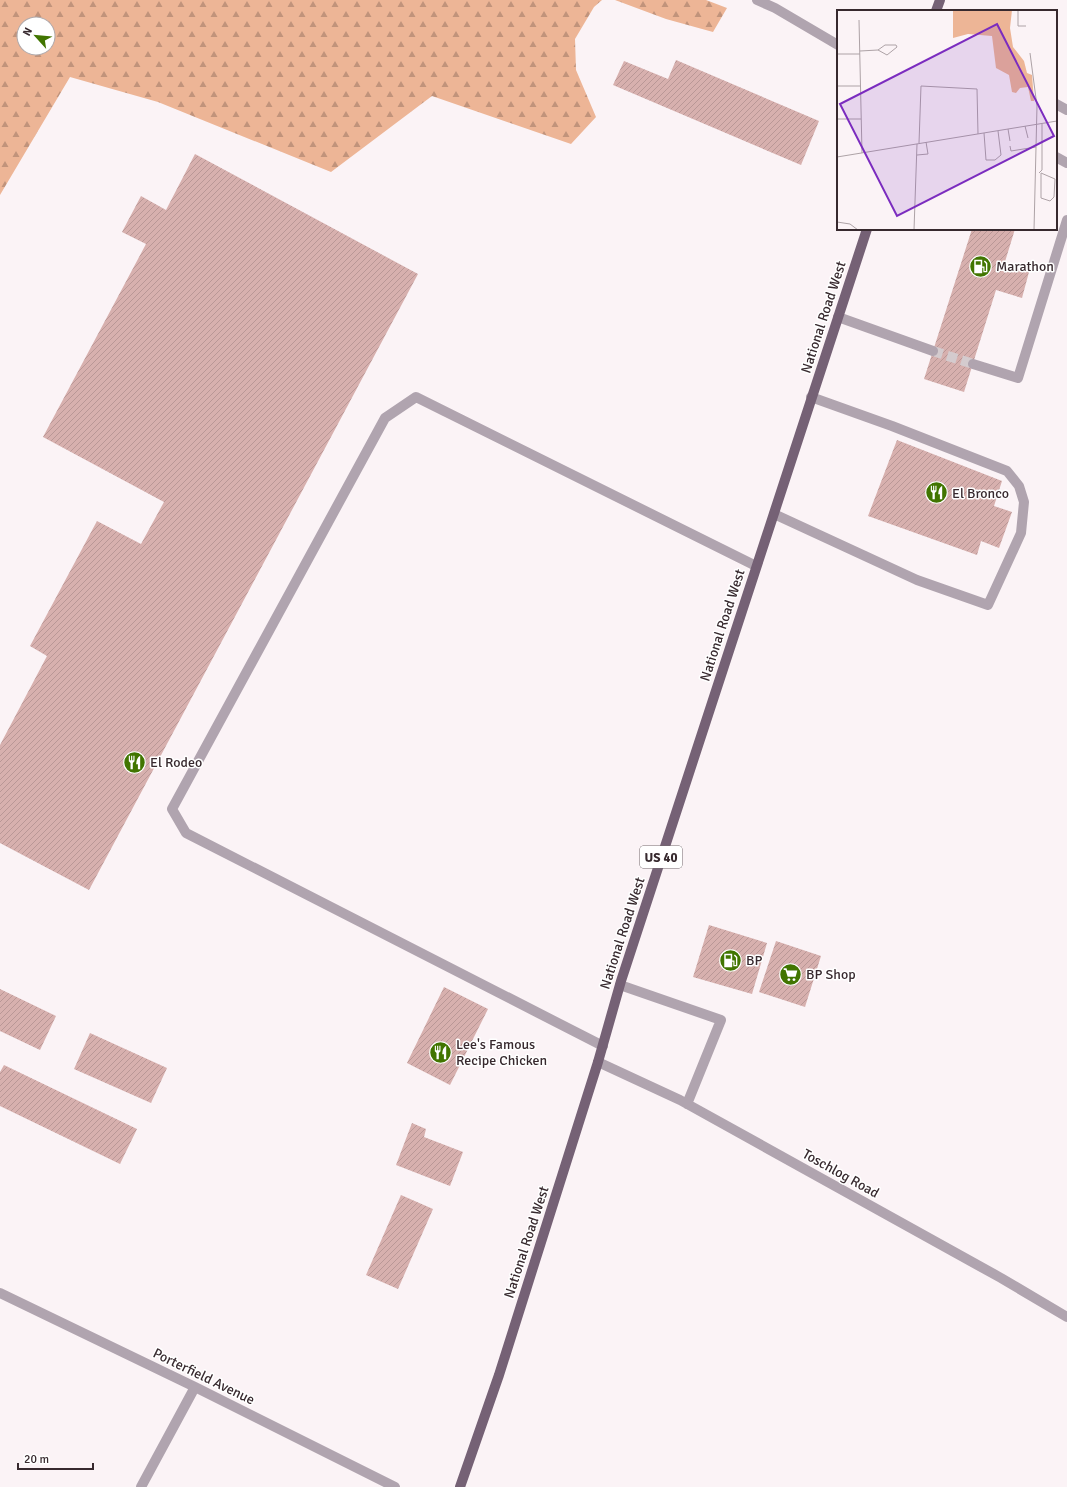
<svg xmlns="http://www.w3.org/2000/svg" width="1067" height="1487" font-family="Signika,sans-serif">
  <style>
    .forest { fill: url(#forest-firs); fill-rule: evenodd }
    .building { fill: url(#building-hatch) }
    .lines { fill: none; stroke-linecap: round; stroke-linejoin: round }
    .minor-tunnel { stroke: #d4cbce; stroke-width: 10; stroke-dasharray: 10 5; stroke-linecap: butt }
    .minor { stroke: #b0a4af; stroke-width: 10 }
    .major { stroke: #756175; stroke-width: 10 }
    .labels { text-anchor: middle; stroke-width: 3; stroke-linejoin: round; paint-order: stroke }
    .shield { fill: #fff; stroke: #73696d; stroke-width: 1 }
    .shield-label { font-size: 13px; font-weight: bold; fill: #37292e }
    .poi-label { font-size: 14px; fill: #37292e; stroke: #fff; text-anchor: start }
    .street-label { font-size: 14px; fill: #37292e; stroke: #fff }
    .inset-road { fill: none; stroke: #ada2a6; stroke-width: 1 }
    .view { fill: #7b2cbf; fill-opacity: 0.15; stroke: #7b2cbf; stroke-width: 2 }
    .inset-edge { fill: none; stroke: #37292e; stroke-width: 2 }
  </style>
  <defs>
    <pattern id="forest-firs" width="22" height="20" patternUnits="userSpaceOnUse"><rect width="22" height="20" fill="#edb596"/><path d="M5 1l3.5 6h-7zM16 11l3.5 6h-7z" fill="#c1937b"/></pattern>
    <pattern id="building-hatch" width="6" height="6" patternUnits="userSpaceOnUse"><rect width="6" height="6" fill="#d7b0ae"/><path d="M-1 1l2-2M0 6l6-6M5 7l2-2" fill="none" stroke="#b99796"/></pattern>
  </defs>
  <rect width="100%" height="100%" fill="#fbf3f6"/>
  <path class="forest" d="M0 0H602L594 7 575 39 576 70 596 117 571 144 432 96 331 172 158 102 70 77 0 195ZM24 24H48V48H24Z
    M615 0H706L727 8 713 32 666 19Z"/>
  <path class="building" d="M676 60 819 121 801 165 613 85 624 61 668 79Z
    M195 154 418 274 89 890 0 843V745L47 656 30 646 97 521 141 544 164 502 43 437 146 244 122 232 141 196 166 210Z
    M972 229H1015L1004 265 1029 272 1022 298 996 290 964 392 924 379Z
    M897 440 1002 481 994 506 1012 512 999 548 981 541 977 555 868 516Z
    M709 925 767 943 752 994 693 977Z
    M776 941 821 956 805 1007 759 992Z
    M444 987 488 1009 450 1085 407 1063Z
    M0 989 56 1016 40 1050 0 1031Z
    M90 1033 167 1068 151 1103 74 1069Z
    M4 1065 137 1129 120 1164 0 1106V1072Z
    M412 1123 426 1129 424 1137 463 1152 450 1186 396 1165Z
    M401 1195 433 1209 398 1289 366 1275Z"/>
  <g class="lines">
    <path class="minor-tunnel" d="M933 351 973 364"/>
    <path class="minor" d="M757 0 775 8 838 45
      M1056 104 1067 110
      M1056 157 1067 163
      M838 317 933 351
      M973 364 1018 378 1067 220
      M774 514 917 580 988 605 1021 533 1024 502 1019 486 1007 471 892 426 811 397
      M620 985 721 1020 687 1104
      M603 1046 186 833 172 809 385 418 416 397 756 566
      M598 1062 680 1100 1001 1278 1067 1317
      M0 1293 195 1387 395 1487
      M141 1487 195 1387"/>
    <path class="major" d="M936 11 940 0
      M460 1487 499 1375 598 1062 621 981 867 229"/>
  </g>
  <defs>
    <symbol id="fuel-disc" viewBox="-11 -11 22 22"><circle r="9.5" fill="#417500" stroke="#fff"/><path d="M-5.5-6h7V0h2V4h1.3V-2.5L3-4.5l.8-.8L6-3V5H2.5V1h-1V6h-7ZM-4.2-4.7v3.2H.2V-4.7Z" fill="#fff"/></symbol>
    <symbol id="restaurant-disc" viewBox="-11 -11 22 22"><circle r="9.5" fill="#417500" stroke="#fff"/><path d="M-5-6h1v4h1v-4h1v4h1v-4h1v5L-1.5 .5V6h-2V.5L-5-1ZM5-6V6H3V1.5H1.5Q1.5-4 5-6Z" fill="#fff"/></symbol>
    <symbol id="supermarket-disc" viewBox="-11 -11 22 22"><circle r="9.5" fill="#417500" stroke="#fff"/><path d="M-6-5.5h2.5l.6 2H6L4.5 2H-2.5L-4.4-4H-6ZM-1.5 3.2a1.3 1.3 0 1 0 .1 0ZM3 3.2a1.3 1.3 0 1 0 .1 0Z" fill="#fff"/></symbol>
  </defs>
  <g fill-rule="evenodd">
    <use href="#fuel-disc" x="968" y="254" width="25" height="25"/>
    <use href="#restaurant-disc" x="924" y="480" width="25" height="25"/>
    <use href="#restaurant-disc" x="122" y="750" width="25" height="25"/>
    <use href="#fuel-disc" x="718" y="948" width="25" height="25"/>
    <use href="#supermarket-disc" x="778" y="962" width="25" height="25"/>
    <use href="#restaurant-disc" x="428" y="1040" width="25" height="25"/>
  </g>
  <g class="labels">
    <rect class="shield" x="640" y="846" width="42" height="22" rx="3"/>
    <g class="shield-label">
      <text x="661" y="862">US 40</text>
    </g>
    <g class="poi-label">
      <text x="996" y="271">Marathon</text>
      <text x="952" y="498">El Bronco</text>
      <text x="150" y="767">El Rodeo</text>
      <text x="746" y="965">BP</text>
      <text x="806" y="979">BP Shop</text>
      <text x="456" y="1049">Lee's Famous<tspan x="456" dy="16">Recipe Chicken</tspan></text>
    </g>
    <g class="street-label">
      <text transform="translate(823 317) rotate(-72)" y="5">National Road West</text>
      <text transform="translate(722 625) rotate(-72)" y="5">National Road West</text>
      <text transform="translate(622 933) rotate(-72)" y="5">National Road West</text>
      <text transform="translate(841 1173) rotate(29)" y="5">Toschlog Road</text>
      <text transform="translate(526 1242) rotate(-72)" y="5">National Road West</text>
      <text transform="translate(204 1376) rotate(26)" y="5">Porterfield Avenue</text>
    </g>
  </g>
  <g transform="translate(837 10)">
    <rect width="220" height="220" fill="#fbf3f6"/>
    <path d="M116 0H175L173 18 176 37 187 51 190 63 195 65 197 91H194L191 77 183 78 179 83 175 82 172 65 159 58 155 26 131 24 116 28Z" fill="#edb596"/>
    <path class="inset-road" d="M181 0V16H189M22 10 25 143M23 41 41 40 48 35H59L60 37 50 45 41 40M193 43 200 96 197 220M0 44H23M0 76H24M0 109H24M188 116 191 128M171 119 173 131M147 123 149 150H158L164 145 161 121M82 133 84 76 140 79 141 124M173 136 174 141 199 137M80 145 91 144 89 132M0 147 220 111M202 163 205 160V114M204 163 218 169 217 187 213 191 204 188ZM0 212 13 214 21 220M77 220 80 134"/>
    <path class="view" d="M160 14 217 126 60 206 3 94Z"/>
    <rect width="220" height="220" class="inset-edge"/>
  </g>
  <g transform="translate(36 36) rotate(297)"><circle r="19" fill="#ffffff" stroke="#afa9ab"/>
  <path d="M0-3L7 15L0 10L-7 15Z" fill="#417500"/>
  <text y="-6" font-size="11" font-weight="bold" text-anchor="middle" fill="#37292e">N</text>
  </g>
  <path d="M18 1463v6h75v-6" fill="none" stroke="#37292e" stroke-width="2"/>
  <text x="24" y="1463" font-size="12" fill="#37292e" stroke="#ffffff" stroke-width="3" paint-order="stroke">20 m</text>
</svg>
